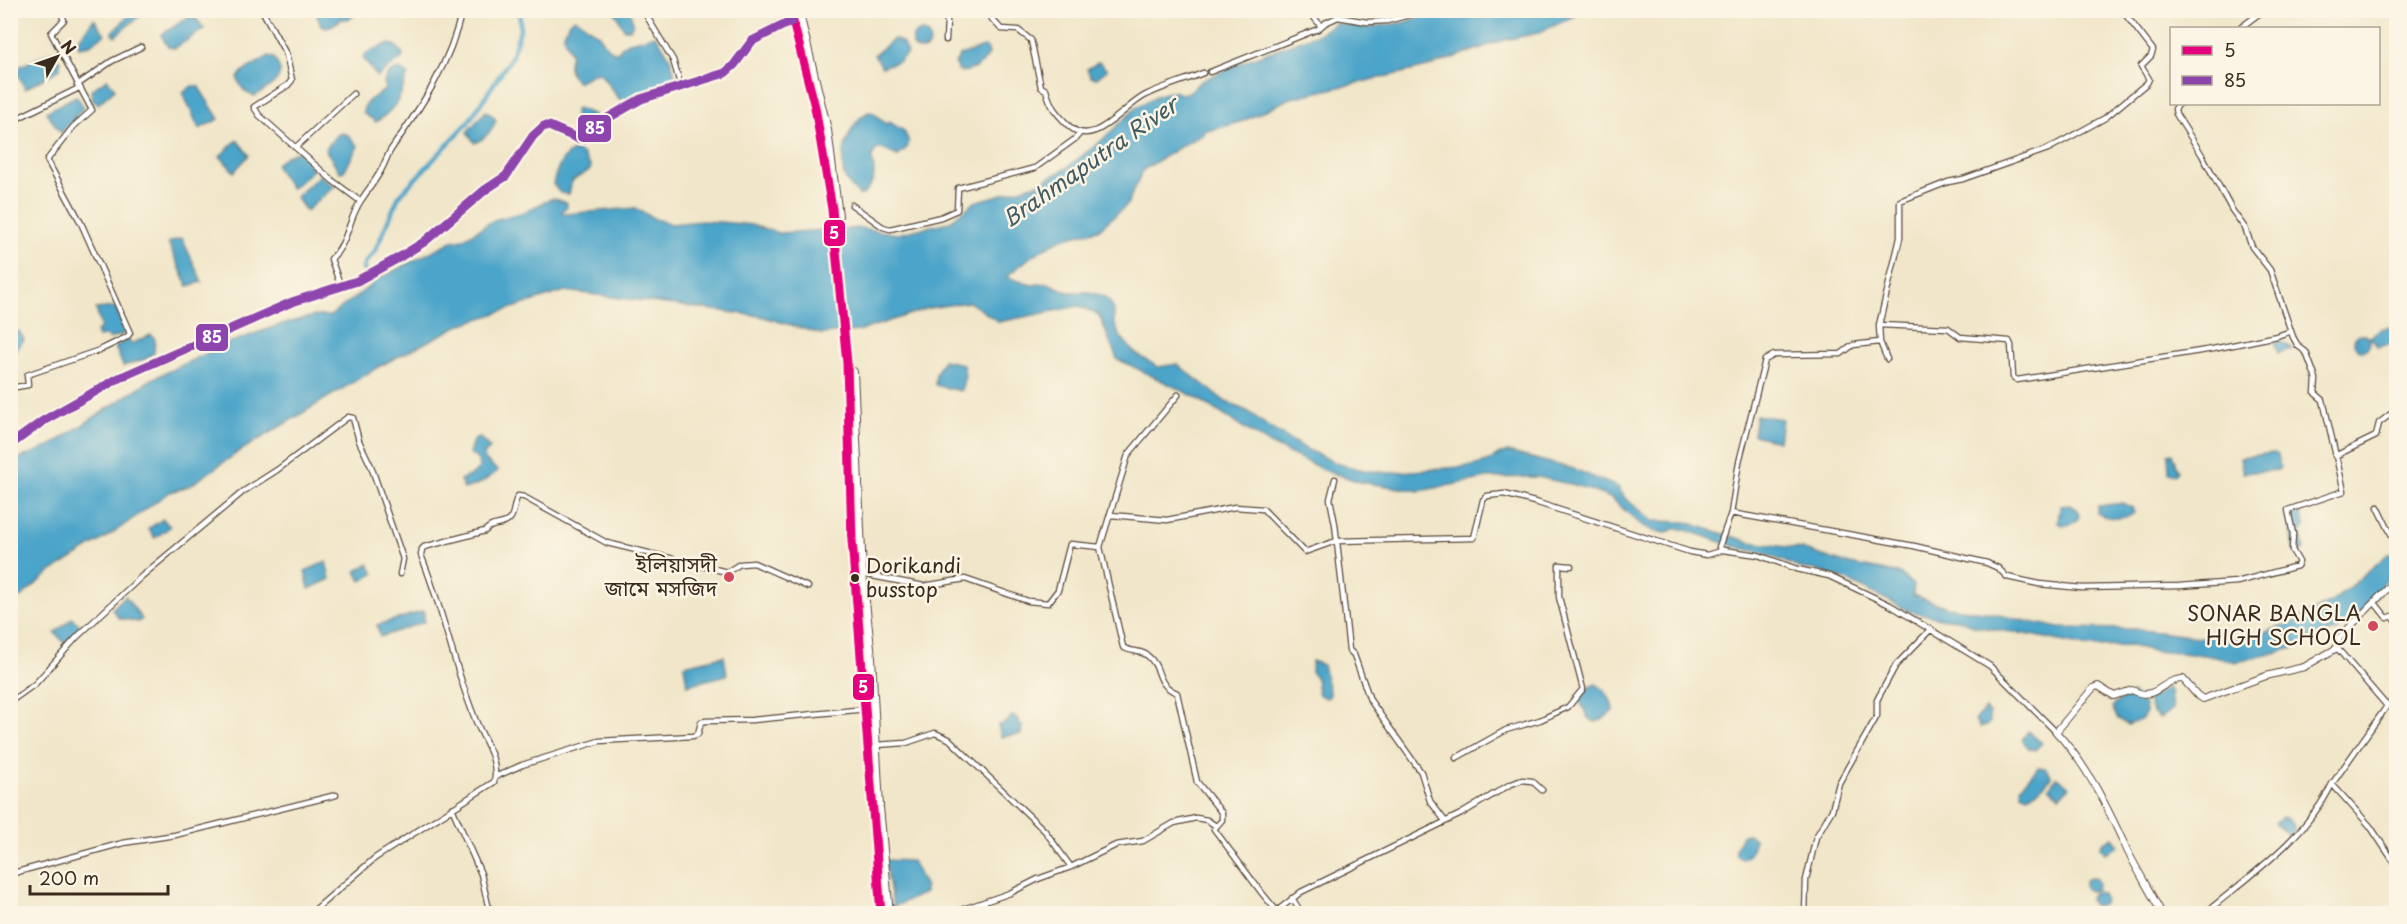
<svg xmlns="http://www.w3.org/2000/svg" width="2407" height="924" font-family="'Playpen Sans','Noto Sans Bengali',sans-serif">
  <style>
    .water { fill: #4ca4c9; stroke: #446774; stroke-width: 1.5 }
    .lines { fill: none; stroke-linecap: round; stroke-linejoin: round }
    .canal { stroke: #4ca4c9; stroke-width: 4.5 }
    .minor-casing { stroke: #564638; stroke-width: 7 }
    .tertiary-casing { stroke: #564638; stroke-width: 8 }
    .secondary-casing { stroke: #564638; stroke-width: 9 }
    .trunk-casing { stroke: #564638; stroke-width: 10 }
    .minor { stroke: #fff; stroke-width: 4.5 }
    .tertiary { stroke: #fff; stroke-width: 6 }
    .secondary { stroke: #fff; stroke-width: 7 }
    .trunk { stroke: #fff; stroke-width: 8 }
    .bus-1-casing { stroke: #fcf5e5; stroke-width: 14 }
    .bus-2-casing { stroke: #fcf5e5; stroke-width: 14 }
    .bus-1 { stroke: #e5007d; stroke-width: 9 }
    .bus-2 { stroke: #8e44ad; stroke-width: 9 }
    .poi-dot { fill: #d1495b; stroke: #fcf5e5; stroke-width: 2 }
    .bus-dot { fill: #3b2a1e; stroke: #fcf5e5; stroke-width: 2 }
    .labels { text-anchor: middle; stroke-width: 5; stroke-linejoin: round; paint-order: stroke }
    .bus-label { font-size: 20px; fill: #3b2a1e; stroke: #fcf5e5; text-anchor: start }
    .poi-label { font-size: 21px; fill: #3b2a1e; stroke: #fcf5e5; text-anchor: end }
    .water-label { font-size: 22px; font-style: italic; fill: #425b62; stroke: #fcf5e5 }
    .line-badge { stroke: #fcf5e5; stroke-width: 2 }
    .badge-label { font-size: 16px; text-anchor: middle; font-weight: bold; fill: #fff }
  </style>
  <rect width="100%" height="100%" fill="#fcf5e5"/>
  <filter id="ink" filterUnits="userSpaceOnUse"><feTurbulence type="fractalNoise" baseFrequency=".0167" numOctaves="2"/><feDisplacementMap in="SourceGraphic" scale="12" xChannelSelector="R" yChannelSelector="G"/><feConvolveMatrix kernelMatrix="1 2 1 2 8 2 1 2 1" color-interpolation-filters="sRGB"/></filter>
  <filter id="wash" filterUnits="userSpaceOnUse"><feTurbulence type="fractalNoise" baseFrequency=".008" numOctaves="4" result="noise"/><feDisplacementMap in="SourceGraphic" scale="24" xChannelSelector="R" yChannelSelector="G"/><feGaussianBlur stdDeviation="1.35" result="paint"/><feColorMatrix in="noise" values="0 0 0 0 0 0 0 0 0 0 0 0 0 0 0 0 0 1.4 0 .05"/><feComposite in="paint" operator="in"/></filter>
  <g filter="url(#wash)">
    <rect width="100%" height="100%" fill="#f1e6c9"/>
    <path class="water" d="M1439 10 1586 11 1538 33 1500 41 1428 67 1291 98 1243 121 1212 130H1205L1202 135 1183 145 1143 170 1127 205 1098 230 1061 239 1033 255 1006 277 1032 285 1048 283 1068 292H1089L1103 296 1110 302 1114 310V322L1119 335 1136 354 1158 367 1177 364 1226 402 1249 412 1270 428 1306 449 1339 464 1364 470 1388 473 1472 466 1487 462 1500 454 1508 452 1574 469 1618 487 1625 498 1653 521 1686 522 1750 542 1801 549 1845 563 1901 574 1914 586 1913 595 1947 607 1985 612 2059 628 2134 629 2207 638 2229 636 2247 638 2286 625 2333 601 2388 554 2396 555V571L2382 584 2378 595 2357 616 2338 630 2320 636 2298 647 2266 655 2237 662 2205 655 2153 651 2131 646 2089 647 2036 636 1973 626 1959 619H1945L1909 611 1849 581 1815 570 1799 568 1767 554 1733 546 1683 529H1673L1667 533 1653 531 1639 523 1611 498 1578 486 1538 477 1487 478 1420 491 1360 482 1324 470 1268 443 1195 397 1117 359 1099 315 1079 306 999 322 969 302 929 308 859 331 821 334 760 316 565 291 460 325 378 367 240 451 191 485 168 493 116 531 52 571 11 605V462L52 445 152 379 231 342 282 324 314 316H330L382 277 452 241 463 239 494 220 524 212 553 198 567 203V207L562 212 565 214 635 208 655 219 672 224 700 221 720 222 752 225 778 233 861 228 897 234 949 222 975 202 1037 184 1065 169 1100 142 1138 106 1158 95 1173 91 1181 94 1189 92 1200 82 1240 63 1320 33 1335 23 1365 28 1406 22Z
      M133 11H146L115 36 112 33Z
      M315 11H358L350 19H342L328 28 321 25Z
      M614 11H630L633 24 630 29H624Z
      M193 14 204 29 175 48 168 47 161 35Z
      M575 18 599 35 606 46 616 53 626 43 656 35 671 60 677 85 625 102 618 98 600 73 597 72 577 82C568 72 567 66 571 54L563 36 569 22Z
      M94 19 105 34 90 45 79 47 77 41Z
      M912 41a9 9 0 1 1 18 0a9 9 0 1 1-18 0Z
      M894 39 902 42 907 53 899 61 882 67 874 55Z
      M388 44 395 45 403 54 402 58 377 77 363 58 366 53Z
      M984 47 988 49 989 55C981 65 971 74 958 71L955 64 960 55Z
      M52 52 60 61V69L25 89 18 74 20 66Z
      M269 56 274 58C276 62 281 68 280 72 279 82 263 92 255 96 247 95 239 87 238 78L242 72Z
      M1099 62 1107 70 1097 78 1091 77 1087 69Z
      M397 69 402 70 408 75C404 83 403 90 399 98 395 107 384 117 376 122L363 113C364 98 377 98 385 89L384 82 388 74Z
      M107 79 115 89 98 104 93 101 91 90Z
      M192 86H198L219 119 199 129 183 93Z
      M76 96 84 107 61 133 46 112Z
      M577 108 595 115V119L583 133 576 130 575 110Z
      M486 111 494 117 496 121C492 130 485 139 475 143L467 132Z
      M869 112 874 113 886 124 890 122 904 131 909 142 906 149 898 156 882 149H877C868 159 874 161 874 172 875 181 868 189 863 195H859C854 189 846 183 844 176 839 155 849 122 869 112Z
      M341 133 348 135 358 146 344 171 340 172 325 149 337 135Z
      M237 140 249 155 234 172 220 156Z
      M576 150 583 155 591 167 590 170 572 181 569 194 560 193 553 184C556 171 562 154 576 150Z
      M298 151 313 170 291 189 275 165 286 156Z
      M320 175 334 187 306 211 296 197Z
      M182 238 202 282 188 286 168 243Z
      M116 307 125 334 109 339 106 336 98 337 96 332 101 327 96 309Z
      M2388 327 2394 330 2396 340 2389 345 2377 346 2370 337 2380 329Z
      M19 331 24 340 11 355V333Z
      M2354 342a8 8 0 1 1 16 0a8 8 0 1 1-16 0Z
      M151 335 155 339 154 353 146 359 123 366 115 347 129 339 131 344Z
      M2280 341 2291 347 2292 349 2278 353 2274 342Z
      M943 360 963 364 965 376 961 391 935 385 936 374Z
      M1756 415 1782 419 1779 441 1753 435Z
      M479 437 490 448 484 454 485 460 498 471 481 483 464 489 460 480 474 474 479 468 478 460 469 453 473 441Z
      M2172 453 2178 471 2176 474 2169 472 2168 454Z
      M2274 453 2278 455 2280 467 2278 470 2243 473 2240 457Z
      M2123 503 2132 507 2134 513C2126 520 2106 519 2097 513L2098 506Z
      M2070 505 2077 509 2079 517C2073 525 2066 527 2058 523L2060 506Z
      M2299 509 2305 527 2300 532 2304 550 2297 554 2294 551 2289 512Z
      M163 519 170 527 155 538 148 529Z
      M326 562 330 579 309 589 305 571Z
      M369 564 374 574 361 581 356 571Z
      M125 596 142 619 138 622 119 618 112 609Z
      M424 611V622L380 637 377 625Z
      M72 618 82 627 65 643 55 633Z
      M724 656 727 675 687 685 684 665Z
      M1312 661 1323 665 1330 695 1327 698C1314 696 1319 688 1316 679 1315 676 1312 674 1311 671Z
      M1595 684C1605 688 1612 699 1613 711L1602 720 1595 722 1588 718 1579 699 1585 690Z
      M2168 687 2171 694 2170 697 2173 709 2160 718 2152 712 2148 700Z
      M2132 693 2144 705 2145 712 2142 719 2128 725 2117 718 2112 707 2119 701Z
      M1985 709 1989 713 1990 722 1987 726 1980 727 1975 720Z
      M1012 716 1016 717 1022 726 1021 734 1001 737 998 725 1005 723Z
      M2028 731 2042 743 2035 750 2029 748 2022 740Z
      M2038 767 2045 768 2052 777 2036 792 2027 796 2022 793 2021 787Z
      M2057 777 2070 787 2059 796 2049 787Z
      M2282 817C2288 818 2293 824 2294 830L2289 836 2275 823Z
      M1748 834 1755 840C1753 847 1750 857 1742 859L1735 854V850L1742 835Z
      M2113 837 2119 846 2105 853 2101 847 2102 843Z
      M885 860 912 861 925 887V893L893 907Z
      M2084 884a7 7 0 1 1 14 0a7 7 0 1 1-14 0Z
      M2090 899a7 7 0 1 1 14 0a7 7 0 1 1-14 0Z"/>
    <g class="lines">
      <path class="canal" d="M378 288 363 269 365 263 375 251 399 196 467 124 511 58 520 30V10"/>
    </g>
  </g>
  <g filter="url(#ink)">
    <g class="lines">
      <defs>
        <path id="minor" d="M262 10 286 54 292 80 288 85 254 107 259 115 333 181 360 201
          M643 10 673 60 681 87
          M940 10 947 20 946 40
          M989 10 992 19 1001 29 1018 30 1031 40 1041 87 1046 90C1051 107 1055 112 1068 125 1093 151 1123 106 1146 95 1164 86 1184 81 1203 73
          M1308 10 1321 26
          M2240 28 2264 10
          M1210 72 1318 29 1325 23 1338 17 1367 22 1387 21 1427 10
          M77 85 112 61 141 47
          M10 122 79 88
          M296 147 353 94
          M852 205 883 227 890 229 941 217 957 210 958 188 1035 168 1075 139 1080 133
          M341 287 331 259C348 243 348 221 360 202 366 192 374 183 380 172 385 164 387 155 392 148 423 104 450 64 462 10
          M1879 325 1948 328 1960 337 2009 341 2011 345 2013 377 2017 380 2213 349 2277 336 2291 331
          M1880 342 1887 359
          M10 388 28 385 27 375 100 350 127 337 130 333 81 223 47 160 73 127 92 110 51 33 64 20 60 10
          M1178 395 1128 455 1100 547 1123 647C1131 653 1141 649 1149 657 1163 669 1154 683 1177 693L1197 782 1222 813V820L1214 829 1261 892 1276 910
          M2335 456 2376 436 2379 423 2396 410
          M1335 479 1330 499 1335 524 1349 650 1354 655 1370 700 1421 772 1430 801 1445 821
          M2378 507 2396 544
          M1731 513 1914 546 1987 563 1998 568 2007 577 2039 584 2082 588 2179 586 2237 582 2297 566 2299 562 2292 550 2293 534 2288 510 2344 491 2323 400 2315 393 2316 379 2306 352 2298 346 2293 337 2270 270 2252 247 2245 228 2232 210 2202 155 2176 114 2175 109 2179 104
          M1111 515 1167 520 1235 507 1263 509 1305 552 1336 541 1474 538 1483 500 1487 496 1504 494 1538 503 1690 552 1707 555 1723 550
          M862 574 924 586 965 579 1028 601 1048 603 1058 590 1070 544 1100 547
          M2375 603 2387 618 2393 616 2396 621
          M2337 648 2387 706 2332 784 2370 826 2396 865
          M10 702 35 684 77 637 142 576 244 491 277 470 348 417 353 418 359 441 371 466 403 559 400 574
          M2387 706 2396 698
          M2056 732 1990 666 1890 605 1829 576 1797 569 1758 555 1723 550 1719 547 1731 513 1739 462 1765 360 1774 355 1841 354 1853 345 1880 342 1879 325 1900 238V201L1948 182 1963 179 2048 149 2105 118 2147 83 2149 79 2141 66 2151 56 2153 50 2122 10
          M876 745 906 743 935 733 949 739 1045 831 1071 867
          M1456 758 1506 730 1540 720 1568 707 1583 689 1559 597V565L1571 566
          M495 777 522 765 599 741 693 736 698 734 701 722 706 721 752 720 866 709
          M452 808 481 874 490 914
          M10 874 123 843 175 835 336 795
          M1292 898 1302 914
          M310 914 375 858 494 782C499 763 486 743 478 726 454 670 444 611 421 555L422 549 424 547 485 531C492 522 501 527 509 520 515 515 513 503 518 496L524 497 607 543 727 572 740 564 754 563 808 587
          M949 914 1010 893 1038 879 1071 867 1116 845 1143 841 1174 823 1196 818 1207 820 1216 826
          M1273 914 1301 892 1461 814 1509 785 1522 780 1532 781 1542 790
          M1805 914 1806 880 1816 837 1832 810 1839 783 1877 716V700L1896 665 1931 629
          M2204 914C2249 876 2306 838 2332 784"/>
        <path id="tertiary" d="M2162 914C2151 893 2139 873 2128 852 2108 809 2089 767 2056 732L2093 688 2098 686 2114 696 2132 690C2156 703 2161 679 2183 679L2197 695 2203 699 2266 676 2304 667 2337 648 2339 638 2396 580"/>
        <path id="secondary" d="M10 445 43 421 119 378 292 302 357 281 400 257 424 242 485 190 506 176 533 136 544 126H549L577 138 584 139 601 122 641 99 725 73 734 65 752 41 792 21"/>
        <path id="trunk" d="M790 10 815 107 832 209 847 363 852 540 881 914
          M798 10 827 130 838 216
          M853 372 862 574 871 657 879 807 889 914"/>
      </defs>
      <use href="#minor" class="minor-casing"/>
      <use href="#tertiary" class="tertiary-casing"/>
      <use href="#secondary" class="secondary-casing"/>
      <use href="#trunk" class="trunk-casing"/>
      <use href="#minor" class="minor"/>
      <use href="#tertiary" class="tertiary"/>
      <use href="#secondary" class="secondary"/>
      <use href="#trunk" class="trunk"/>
      <defs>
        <path id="bus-1" d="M790 10 815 107 832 209 847 363 852 540 881 914"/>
        <path id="bus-2" d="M10 445 43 421 119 378 292 302 357 281 400 257 424 242 485 190 506 176 533 136 544 126H549L577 138 584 139 601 122 641 99 725 73 734 65 752 41 792 21"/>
      </defs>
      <use href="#bus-1" class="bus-1-casing"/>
      <use href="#bus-2" class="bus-2-casing"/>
      <use href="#bus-1" class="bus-1"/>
      <use href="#bus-2" class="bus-2"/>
    </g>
  </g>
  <g class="poi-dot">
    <circle cx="729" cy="577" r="6"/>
    <circle cx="2373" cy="626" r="6"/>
  </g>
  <circle class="bus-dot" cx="855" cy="578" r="5"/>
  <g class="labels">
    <g class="bus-label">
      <text x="866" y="573">Dorikandi<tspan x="866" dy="24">busstop</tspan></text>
    </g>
    <g class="poi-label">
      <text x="717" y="572">ইলিয়াসদী<tspan x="717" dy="24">জামে মসজিদ</tspan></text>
      <text x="2361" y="621">SONAR BANGLA<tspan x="2361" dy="24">HIGH SCHOOL</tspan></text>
    </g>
    <g class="water-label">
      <text transform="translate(1090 162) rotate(-35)" y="8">Brahmaputra River</text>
    </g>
  </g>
  <g class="line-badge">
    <rect x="577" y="114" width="35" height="29" rx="6" fill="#8e44ad"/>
    <rect x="823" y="219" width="23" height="28" rx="6" fill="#e5007d"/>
    <rect x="195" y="323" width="34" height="29" rx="6" fill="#8e44ad"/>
    <rect x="852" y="673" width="23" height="28" rx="6" fill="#e5007d"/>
  </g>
  <g class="badge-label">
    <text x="595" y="134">85</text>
    <text x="834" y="239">5</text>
    <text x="212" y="343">85</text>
    <text x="863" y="693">5</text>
  </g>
  <rect width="2407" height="924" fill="none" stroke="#fcf5e5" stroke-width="36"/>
  <rect x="2170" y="27" width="210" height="78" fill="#fcf5e5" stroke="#afa495" stroke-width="1.5"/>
  <rect x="2182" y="46" width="30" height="9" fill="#e5007d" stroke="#afa495" stroke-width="1.5"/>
  <text x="2224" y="57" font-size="18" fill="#3b2a1e">5</text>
  <rect x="2182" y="76" width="30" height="9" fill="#8e44ad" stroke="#afa495" stroke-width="1.5"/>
  <text x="2224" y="87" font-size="18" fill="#3b2a1e">85</text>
  <g transform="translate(57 57) rotate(50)" stroke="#fcf5e5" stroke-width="4.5" paint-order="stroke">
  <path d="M0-4.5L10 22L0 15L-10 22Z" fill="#3b2a1e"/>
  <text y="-9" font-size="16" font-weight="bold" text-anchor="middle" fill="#3b2a1e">N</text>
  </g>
  <path d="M30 885v9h138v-9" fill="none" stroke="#3b2a1e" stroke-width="3"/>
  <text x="39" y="885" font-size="18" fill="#3b2a1e" stroke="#fcf5e5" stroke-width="4.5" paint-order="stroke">200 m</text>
</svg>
